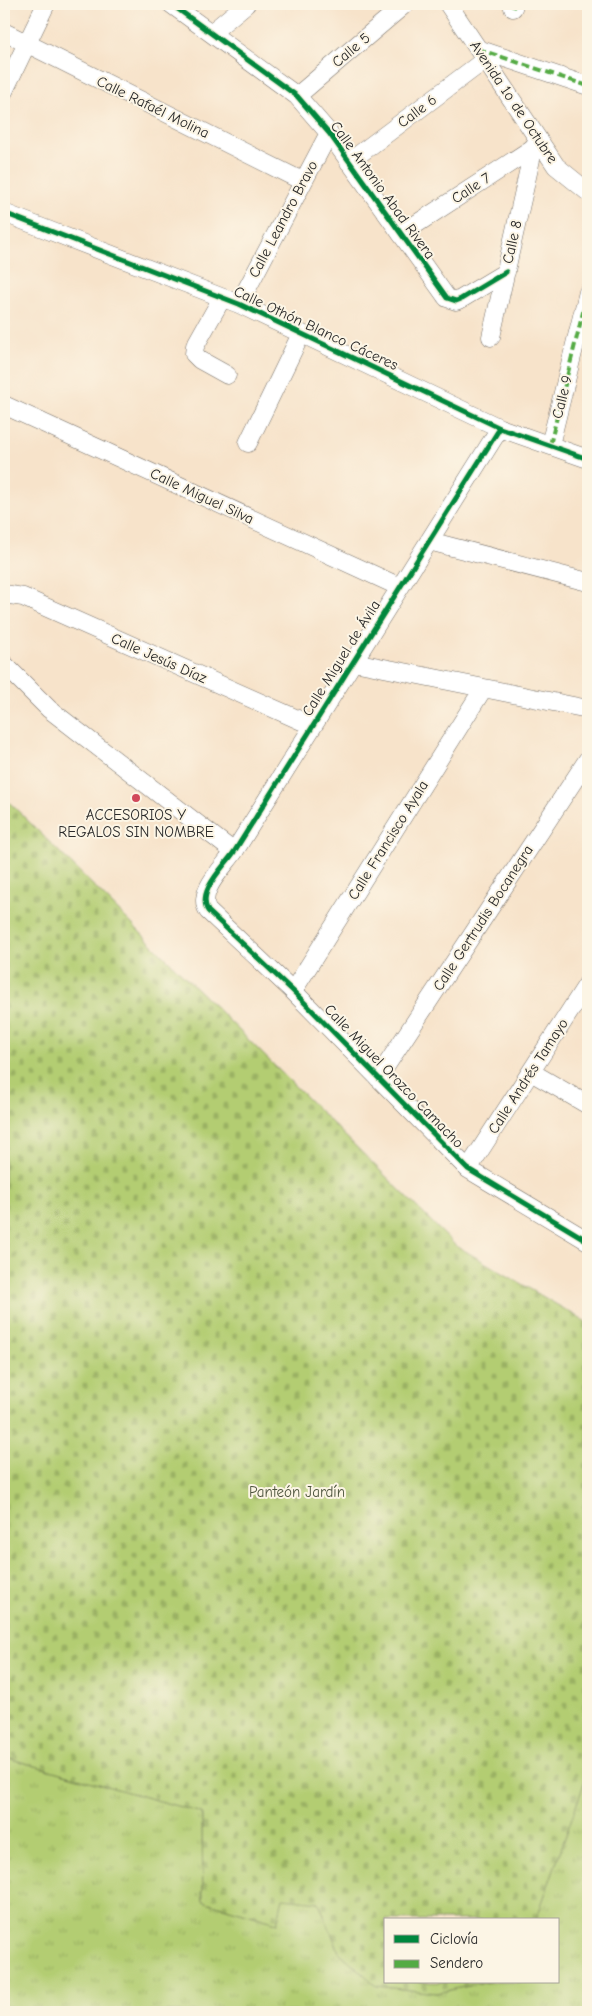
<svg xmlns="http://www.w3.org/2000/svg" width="592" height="2016" font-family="'Comic Neue',sans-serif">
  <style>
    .grass { fill: url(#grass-tufts); stroke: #6f7c4e }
    .cemetery { fill: url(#cemetery-stones); stroke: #6f7c4e }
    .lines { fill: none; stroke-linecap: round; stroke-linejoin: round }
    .minor-casing { stroke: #726b63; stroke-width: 19 }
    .minor { stroke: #fff; stroke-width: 18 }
    .quiet { stroke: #54ab44; stroke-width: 4; stroke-dasharray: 8 4; stroke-linecap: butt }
    .cycleway-casing { stroke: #fcf5e5; stroke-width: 8 }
    .cycleway { stroke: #00873e; stroke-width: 5 }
    .poi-dot { fill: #d1495b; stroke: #fcf5e5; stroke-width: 2 }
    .labels { text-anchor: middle; stroke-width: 4; stroke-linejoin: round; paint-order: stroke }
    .street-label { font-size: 15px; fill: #2b2b2b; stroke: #fcf5e5 }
    .poi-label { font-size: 15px; fill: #2b2b2b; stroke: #fcf5e5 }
    .park-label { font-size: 15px; fill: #4d543d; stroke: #fcf5e5 }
  </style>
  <defs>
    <pattern id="grass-tufts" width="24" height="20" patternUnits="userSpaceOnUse" patternTransform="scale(1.25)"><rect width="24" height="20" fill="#b3cd72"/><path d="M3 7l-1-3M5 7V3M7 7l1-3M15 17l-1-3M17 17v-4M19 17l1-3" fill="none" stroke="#9ab063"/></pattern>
    <pattern id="cemetery-stones" width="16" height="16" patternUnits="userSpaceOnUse" patternTransform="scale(1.25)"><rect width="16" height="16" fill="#b3cd72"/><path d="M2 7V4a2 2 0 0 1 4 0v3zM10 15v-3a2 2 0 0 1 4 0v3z" fill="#9ab063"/></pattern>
  </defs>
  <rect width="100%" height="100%" fill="#fcf5e5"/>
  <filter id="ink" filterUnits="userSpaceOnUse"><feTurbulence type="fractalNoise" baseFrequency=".02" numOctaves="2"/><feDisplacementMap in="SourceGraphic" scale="10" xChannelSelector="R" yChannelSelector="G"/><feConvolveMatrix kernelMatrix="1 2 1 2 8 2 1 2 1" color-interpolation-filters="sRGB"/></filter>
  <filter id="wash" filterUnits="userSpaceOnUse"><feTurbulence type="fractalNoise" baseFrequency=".0096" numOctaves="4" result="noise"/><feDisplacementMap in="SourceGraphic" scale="20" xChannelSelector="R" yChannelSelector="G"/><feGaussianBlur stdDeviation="1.12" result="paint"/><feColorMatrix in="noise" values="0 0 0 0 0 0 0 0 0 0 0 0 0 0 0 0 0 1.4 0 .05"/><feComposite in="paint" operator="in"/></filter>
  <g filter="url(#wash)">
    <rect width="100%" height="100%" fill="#f7e3ca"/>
    <path class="grass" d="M4 1757 202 1813 203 1901 277 1923 283 1897 319 1902 339 1952 377 1986 436 1993 487 1982H558V1920H536L588 1772V2012H4Z"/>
    <path class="cemetery" d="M4 797 455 1245 588 1323V1772L536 1920H386V1982H487L436 1993 377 1986 339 1952 319 1902 283 1898 277 1923 203 1901 202 1813 4 1757Z"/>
  </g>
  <g filter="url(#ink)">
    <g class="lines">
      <defs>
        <path id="minor" d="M171 4 297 96 329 133 447 298 456 301 461 299 506 272
          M448 4 556 166 588 192
          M513 8 514 4
          M4 32 302 181
          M211 33 246 4
          M478 49 588 86
          M4 91 46 4
          M297 96 405 4
          M349 162 486 59
          M4 213 239 304 500 428 588 459
          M401 234 539 144
          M222 298 195 346 194 354 200 360 227 375
          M239 304 329 133
          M491 337 534 146
          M4 405 400 587
          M500 428 234 852C224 867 196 892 208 911L293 991 468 1169 588 1241
          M248 443 301 334
          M550 445 588 292
          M429 541 588 582
          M4 594 23 597 313 726
          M354 662 588 709
          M4 664 49 709 234 852
          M293 991 483 689
          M531 1072 588 1105
          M378 1078 588 759
          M468 1169 588 983"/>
      </defs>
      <use href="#minor" class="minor-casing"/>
      <use href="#minor" class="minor"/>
      <path class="quiet" d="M513 8 514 4
        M478 49 588 86
        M550 445 588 292"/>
      <defs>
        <path id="cycleway" d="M171 4 297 96 329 133 447 298 456 301 461 299 506 272
          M4 213 239 304 500 428 588 459
          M500 428 234 852C224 867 196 892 208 911L293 991 468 1169 588 1241"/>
      </defs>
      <use href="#cycleway" class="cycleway-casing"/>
      <use href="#cycleway" class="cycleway"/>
    </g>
  </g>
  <circle class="poi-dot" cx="136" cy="798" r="5"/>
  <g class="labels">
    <g class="street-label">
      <text transform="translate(351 50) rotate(-40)" y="5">Calle 5</text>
      <text transform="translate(514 102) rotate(56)" y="5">Avenida 1o de Octubre</text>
      <text transform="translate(153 107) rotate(26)" y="5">Calle Rafaél Molina</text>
      <text transform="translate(417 111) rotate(-37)" y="5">Calle 6</text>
      <text transform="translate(471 188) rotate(-33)" y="5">Calle 7</text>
      <text transform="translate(383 190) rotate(54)" y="5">Calle Antonio Abad Rivera</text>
      <text transform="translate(283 219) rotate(-62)" y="5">Calle Leandro Bravo</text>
      <text transform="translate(512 242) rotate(-77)" y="5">Calle 8</text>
      <text transform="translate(316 328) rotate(25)" y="5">Calle Othón Blanco Cáceres</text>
      <text transform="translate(562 397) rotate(-76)" y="5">Calle 9</text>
      <text transform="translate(202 496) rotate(25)" y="5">Calle Miguel Silva</text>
      <text transform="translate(159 658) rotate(24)" y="5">Calle Jesús Díaz</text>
      <text transform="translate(341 658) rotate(-58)" y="5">Calle Miguel de Ávila</text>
      <text transform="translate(388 840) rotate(-58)" y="5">Calle Francisco Ayala</text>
      <text transform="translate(483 918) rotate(-57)" y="5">Calle Gertrudis Bocanegra</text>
      <text transform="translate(394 1076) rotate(46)" y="5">Calle Miguel Orozco Camacho</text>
      <text transform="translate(528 1076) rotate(-57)" y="5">Calle Andrés Tamayo</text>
    </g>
    <g class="poi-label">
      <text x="136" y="820">ACCESORIOS Y<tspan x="136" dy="17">REGALOS SIN NOMBRE</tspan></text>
    </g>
    <g class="park-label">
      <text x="297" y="1497">Panteón Jardín</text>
    </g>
  </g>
  <rect width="592" height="2016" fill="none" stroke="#fcf5e5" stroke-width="20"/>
  <rect x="384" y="1918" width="175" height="65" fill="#fcf5e5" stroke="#a8a49b"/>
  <rect x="394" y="1935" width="25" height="8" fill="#00873e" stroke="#a8a49b"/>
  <text x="430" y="1944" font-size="15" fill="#2b2b2b">Ciclovía</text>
  <rect x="394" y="1960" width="25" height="8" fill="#54ab44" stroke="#a8a49b"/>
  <text x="430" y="1968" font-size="15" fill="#2b2b2b">Sendero</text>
</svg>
